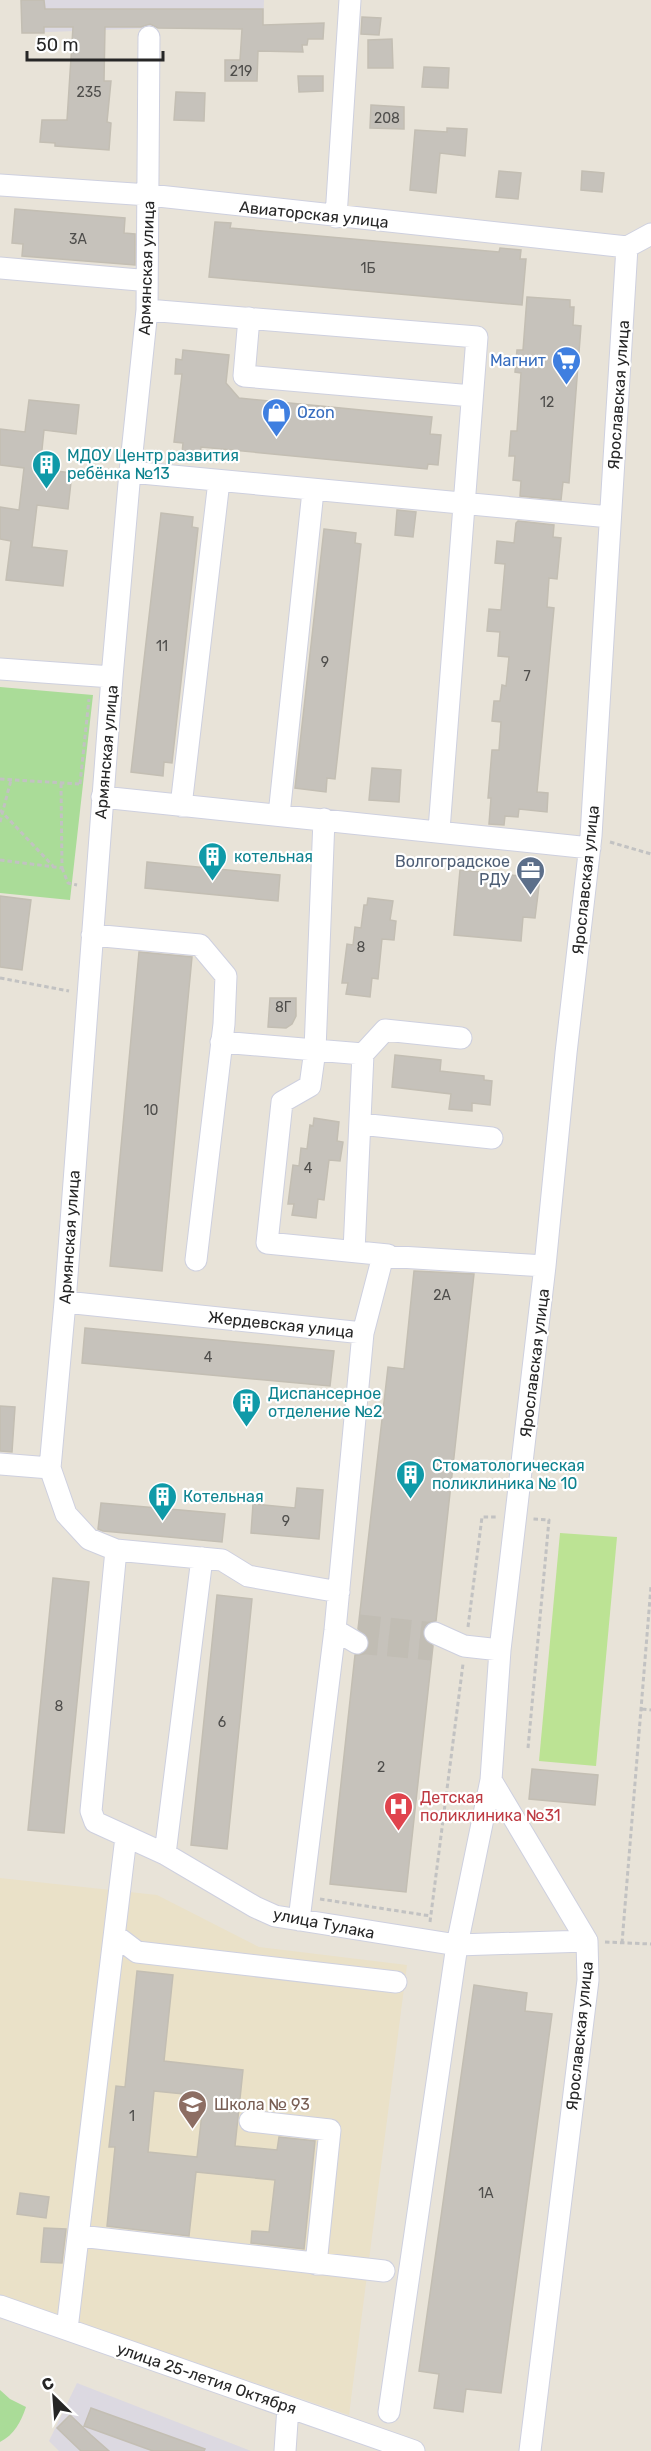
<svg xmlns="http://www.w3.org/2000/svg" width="651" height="2451" font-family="Rubik,sans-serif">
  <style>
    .industrial { fill: #dcd9e1 }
    .education { fill: #eae1c8 }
    .green { fill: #aadc98 }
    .pitch { fill: #bce394 }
    .building { fill: #c6c2bb; stroke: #c3beb3; stroke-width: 1.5; fill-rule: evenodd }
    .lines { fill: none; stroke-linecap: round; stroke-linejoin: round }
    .minor-tunnel { stroke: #c1bdb4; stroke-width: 21; stroke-dasharray: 21 10; stroke-linecap: butt }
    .minor-casing { stroke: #ced0df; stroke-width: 23 }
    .path { stroke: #c2c2c2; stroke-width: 3; stroke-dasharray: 4.5 3; stroke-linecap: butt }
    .minor { stroke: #fff; stroke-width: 21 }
    .labels { text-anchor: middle; stroke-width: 4.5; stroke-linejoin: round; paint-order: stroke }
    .number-label { font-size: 14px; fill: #4e4d4b }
    .street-label { font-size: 16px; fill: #262626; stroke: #fff }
    .shop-label { font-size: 16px; fill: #366cbe; stroke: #fff; text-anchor: end }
    .culture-label { font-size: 16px; fill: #0d838f; stroke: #fff; text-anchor: start }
    .service-label { font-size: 16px; fill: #4e5e75; stroke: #fff; text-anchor: end }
    .health-label { font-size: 16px; fill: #be3a42; stroke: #fff; text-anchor: start }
    .education-label { font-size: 16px; fill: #785e54; stroke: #fff; text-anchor: start }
  </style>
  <rect width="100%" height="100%" fill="#e8e3d8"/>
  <path class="industrial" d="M21 0H264L263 29 155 28 22 33Z
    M77 2383 251 2451H59L49 2441Z"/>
  <path class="education" d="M0 1878 157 1895 259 1947 407 1965 349 2415 0 2296Z"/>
  <path class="green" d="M0 687 93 695 70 900 0 893Z
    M0 2390 10 2399 26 2407C21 2422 14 2435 0 2442Z"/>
  <path class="pitch" d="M560 1533 617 1537 596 1766 539 1761Z"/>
  <path class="building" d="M21 0H44L45 9H263V25L324 23 323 39H308L307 45H302L303 52 258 51 257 81H225V60H240L242 29 158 28 150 24 141 27H105L104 81H111L107 122 111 123 109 150 55 146V143L40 142 42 120H67L73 27H44V33H22Z
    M362 17 381 18 379 35 361 34Z
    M392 39 393 68H368V40Z
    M424 67 449 68 448 88 422 87Z
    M298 76H323V91L299 92Z
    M176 92 205 93 204 121 174 120Z
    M371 105 404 107V129L370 128Z
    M447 128 467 129 465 156 440 153 436 193 410 190 415 130 447 132Z
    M499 171 521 173 518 199 496 197Z
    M582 171 604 173 602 192 581 190Z
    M15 209 125 218 124 233 135 234V265L22 256 23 244 12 243Z
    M215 222 231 223 230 228 499 252 500 248 521 250 520 259H526L522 305 209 277Z
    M527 297 570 300V307H574L573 325 581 326 569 483 563 482 561 500 520 496 521 481 513 480 515 456H509L511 431H517L521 373 515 372 517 350H523Z
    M183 350 229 355 226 383 239 398 432 417 430 434 441 435 438 465 428 464 427 469 201 447 200 455 182 453 183 443 174 442 182 374H175L176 359 182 360Z
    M29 400 79 405 76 434 44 430 40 469 72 473 68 509 37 505 32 547 67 551 63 586 6 580 11 541 0 539V507L19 510 24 468 0 465V429L25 432Z
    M397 510 416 512 413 537 395 535Z
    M161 513 193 517 192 527 198 528 172 763 164 762 163 776 131 772Z
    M518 521 554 525 553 537 561 538 557 579 549 578 547 607 554 608 537 792 548 793 547 812 519 809 518 817 505 816 504 825 489 824 491 798H488L492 750H499L501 722 492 721 494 701H500L502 685 506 686 509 657 498 656 500 632 487 631 489 609 501 610 505 564 495 563 497 541 514 543 516 523Z
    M324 529 356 533 355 543 361 544 335 779 327 778 326 792 295 788Z
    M372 768 401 770 399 802 369 800Z
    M147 862 280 875 278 901 145 888Z
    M460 870 540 878 535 918 523 917 521 941 454 935Z
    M0 896 31 900 22 970 0 967Z
    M368 898 393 901 390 920 396 921 394 940 382 939 378 979 372 978 370 997 346 994 348 983H342L347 944 353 945 355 927 361 928 364 905H367Z
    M139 952 192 957 162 1271 110 1266Z
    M270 998H296V1016L292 1024 286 1028 268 1027Z
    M395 1055 441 1060 440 1071 484 1076V1080L492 1081 490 1105 472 1103V1111L449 1109 451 1094 392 1087Z
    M314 1118 339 1122 337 1141 343 1142 340 1161 329 1160 324 1200 318 1199 316 1218 292 1215 294 1204H288L293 1165 299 1166 301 1148 307 1149 310 1125 313 1126Z
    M414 1271 474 1274 436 1621 427 1623 422 1634 425 1641 433 1646 406 1892 330 1884 355 1655 364 1654 370 1644 368 1636 358 1629 388 1367 404 1369Z
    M85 1328 334 1351 330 1386 82 1363Z
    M0 1406 15 1407 12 1452 0 1451Z
    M297 1488 323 1490 319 1539 251 1533 253 1504 295 1508Z
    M101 1503 225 1514 222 1542 103 1531 98 1529Z
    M53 1578 89 1582 64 1833 28 1830Z
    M217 1595 252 1599 227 1849 191 1845Z
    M532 1769 598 1775 595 1805 529 1799Z
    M137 1971 173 1975 164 2061 243 2070 235 2146 277 2150 279 2137 315 2141 304 2249 251 2243 252 2231 269 2232 275 2180 196 2172 189 2236 107 2226 115 2147H109L116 2086 125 2087ZM154 2091 204 2096 197 2157 148 2152Z
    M474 1985 527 1993 525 2011 552 2014 501 2393 466 2389 463 2412 434 2408 439 2374 419 2371Z
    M20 2193 49 2197 46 2218 17 2214Z
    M44 2228 66 2229 62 2263 41 2262Z
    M91 2408 205 2449 204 2451H153L84 2426Z
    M70 2415 91 2435 109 2451H81L57 2428Z"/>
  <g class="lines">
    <path class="minor-tunnel" d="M359 1625 435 1633
      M357 1643 432 1650"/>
    <defs>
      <path id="minor" d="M149 37 147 310 130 472 112 677 65 1302 50 1468 66 1514 89 1539 116 1550 222 1560 248 1576 339 1592
        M0 185 149 195 627 247
        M336 217 350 0
        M627 247 651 234
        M0 268 139 280
        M147 310 477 337 439 830
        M249 318 244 376 472 396
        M130 472 610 517
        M0 669 112 677
        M102 797 590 848
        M181 806 219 481
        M279 815 313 491
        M324 819 315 1050 363 1054 385 1030 461 1038
        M92 935 200 945 226 976 224 1024 196 1260
        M221 1042 315 1050 310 1086 282 1102 267 1243 388 1255
        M360 1124 492 1138
        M354 1251 363 1054
        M65 1302 363 1333 383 1256 545 1266
        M0 1464 50 1468
        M116 1550 91 1811 95 1822 165 1854 255 1907 275 1916 457 1945 587 1941
        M335 1630 357 1643
        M435 1633 464 1646 500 1650
        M165 1854 202 1558
        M299 1920 335 1630 363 1333
        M116 1936 137 1952 396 1982
        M250 2121 330 2130 316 2264
        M80 2236 384 2271
        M0 2306 414 2451
        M67 2329 126 1837
        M389 2412 457 1945 491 1780
        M285 2451 288 2407
        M530 2451 588 1980 587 1941 491 1780 500 1650 545 1266 566 1053 591 836 627 247"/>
    </defs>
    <use href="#minor" class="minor-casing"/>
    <path class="path" d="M0 779 79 784
      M80 784 89 699
      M0 810 53 866
      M0 822 11 780
      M610 842 651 854
      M0 860 62 868 61 783
      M62 868 68 883 77 885
      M0 978 69 991
      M468 1627 482 1517H496
      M642 1709 651 1710
      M528 1748 549 1520 533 1519
      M320 1899 431 1916
      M430 1922 463 1664
      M605 1942 651 1944
      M622 1943 651 1586"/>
    <use href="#minor" class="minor"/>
  </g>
  <defs>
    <symbol id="supermarket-pin" viewBox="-11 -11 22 30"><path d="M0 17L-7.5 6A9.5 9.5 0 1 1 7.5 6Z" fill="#3f7fe0" stroke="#fff"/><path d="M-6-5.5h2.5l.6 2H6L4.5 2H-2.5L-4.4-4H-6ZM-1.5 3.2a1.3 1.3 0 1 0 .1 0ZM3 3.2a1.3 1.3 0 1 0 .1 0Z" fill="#fff"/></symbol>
    <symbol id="shop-pin" viewBox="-11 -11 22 30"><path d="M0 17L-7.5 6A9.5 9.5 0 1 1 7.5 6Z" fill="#3f7fe0" stroke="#fff"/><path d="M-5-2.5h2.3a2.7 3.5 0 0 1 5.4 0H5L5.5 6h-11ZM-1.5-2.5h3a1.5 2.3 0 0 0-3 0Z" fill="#fff"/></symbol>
    <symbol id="building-pin" viewBox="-11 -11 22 30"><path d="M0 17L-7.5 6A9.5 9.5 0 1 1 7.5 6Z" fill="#0f9aa8" stroke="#fff"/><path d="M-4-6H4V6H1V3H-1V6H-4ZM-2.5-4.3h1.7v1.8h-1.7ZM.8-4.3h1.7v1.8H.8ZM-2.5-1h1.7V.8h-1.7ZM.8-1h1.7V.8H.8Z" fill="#fff"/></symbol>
    <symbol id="office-pin" viewBox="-11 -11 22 30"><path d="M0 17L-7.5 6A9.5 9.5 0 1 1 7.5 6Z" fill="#5c6f8a" stroke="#fff"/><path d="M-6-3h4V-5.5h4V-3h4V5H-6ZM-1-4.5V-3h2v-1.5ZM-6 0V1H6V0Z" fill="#fff"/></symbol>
    <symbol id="hospital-pin" viewBox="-11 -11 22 30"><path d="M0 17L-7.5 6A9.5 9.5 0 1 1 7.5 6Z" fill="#e0444e" stroke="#fff"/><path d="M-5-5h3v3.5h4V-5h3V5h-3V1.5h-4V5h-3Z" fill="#fff"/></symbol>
    <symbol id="school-pin" viewBox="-11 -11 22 30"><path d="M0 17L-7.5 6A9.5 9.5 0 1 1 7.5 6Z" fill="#8d6e63" stroke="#fff"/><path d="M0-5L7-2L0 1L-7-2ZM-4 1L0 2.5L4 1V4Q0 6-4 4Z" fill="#fff"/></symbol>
  </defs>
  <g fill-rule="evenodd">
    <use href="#supermarket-pin" x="550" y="344" width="33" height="45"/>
    <use href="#shop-pin" x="260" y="396" width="33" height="45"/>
    <use href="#building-pin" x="30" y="448" width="33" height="45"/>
    <use href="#building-pin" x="196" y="840" width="33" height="45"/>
    <use href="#office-pin" x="514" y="854" width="33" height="45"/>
    <use href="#building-pin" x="230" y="1386" width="33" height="45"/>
    <use href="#building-pin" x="394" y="1458" width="33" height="45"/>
    <use href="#building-pin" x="146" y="1480" width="33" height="45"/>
    <use href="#hospital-pin" x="382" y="1790" width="33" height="45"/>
    <use href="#school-pin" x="176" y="2088" width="33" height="45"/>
  </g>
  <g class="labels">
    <g class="number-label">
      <text x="241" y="76">219</text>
      <text x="89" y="97">235</text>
      <text x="387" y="123">208</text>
      <text x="78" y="244">3А</text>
      <text x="368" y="273">1Б</text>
      <text x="547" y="407">12</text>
      <text x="162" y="651">11</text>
      <text x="325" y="667">9</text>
      <text x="527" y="681">7</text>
      <text x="361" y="952">8</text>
      <text x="283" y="1012">8Г</text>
      <text x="151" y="1115">10</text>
      <text x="308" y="1173">4</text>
      <text x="442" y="1300">2А</text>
      <text x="208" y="1362">4</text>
      <text x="286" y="1526">9</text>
      <text x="59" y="1711">8</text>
      <text x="222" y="1727">6</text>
      <text x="381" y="1772">2</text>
      <text x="132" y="2121">1</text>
      <text x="486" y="2198">1А</text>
    </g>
    <g class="street-label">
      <text transform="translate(314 214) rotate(6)" y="6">Авиаторская улица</text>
      <text transform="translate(146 268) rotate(-88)" y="6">Армянская улица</text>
      <text transform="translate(618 395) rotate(-86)" y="6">Ярославская улица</text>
      <text transform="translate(106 752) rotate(-85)" y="6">Армянская улица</text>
      <text transform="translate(585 880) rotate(-84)" y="6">Ярославская улица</text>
      <text transform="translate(69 1237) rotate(-86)" y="6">Армянская улица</text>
      <text transform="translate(281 1324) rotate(6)" y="6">Жердевская улица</text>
      <text transform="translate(534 1363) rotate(-83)" y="6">Ярославская улица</text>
      <text transform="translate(324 1923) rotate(11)" y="6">улица Тулака</text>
      <text transform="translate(579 2036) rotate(-84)" y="6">Ярославская улица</text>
      <text transform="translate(207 2378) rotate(19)" y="6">улица 25-летия Октября</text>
    </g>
    <g class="shop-label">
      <text x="546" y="366">Магнит</text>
      <text x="297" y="418" text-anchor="start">Ozon</text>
    </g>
    <g class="culture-label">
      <text x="67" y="461">МДОУ Центр развития<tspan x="67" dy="18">ребёнка №13</tspan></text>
      <text x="234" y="862">котельная</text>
      <text x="268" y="1399">Диспансерное<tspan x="268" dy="18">отделение №2</tspan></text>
      <text x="432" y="1471">Стоматологическая<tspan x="432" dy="18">поликлиника № 10</tspan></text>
      <text x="183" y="1502">Котельная</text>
    </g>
    <g class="service-label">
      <text x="510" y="867">Волгоградское<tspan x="510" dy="18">РДУ</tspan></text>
    </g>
    <g class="health-label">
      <text x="420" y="1803">Детская<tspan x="420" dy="18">поликлиника №31</tspan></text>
    </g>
    <g class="education-label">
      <text x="214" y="2110">Школа № 93</text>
    </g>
  </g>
  <g transform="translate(54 2397) rotate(335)" stroke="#ffffff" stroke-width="4.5" paint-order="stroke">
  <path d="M0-4.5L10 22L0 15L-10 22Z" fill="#262626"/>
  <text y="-9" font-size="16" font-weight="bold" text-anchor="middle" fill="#262626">С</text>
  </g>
  <path d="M27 51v9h136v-9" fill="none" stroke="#262626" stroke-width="3"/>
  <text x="36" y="51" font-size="18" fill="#262626" stroke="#ffffff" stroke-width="4.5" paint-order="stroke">50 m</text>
</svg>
